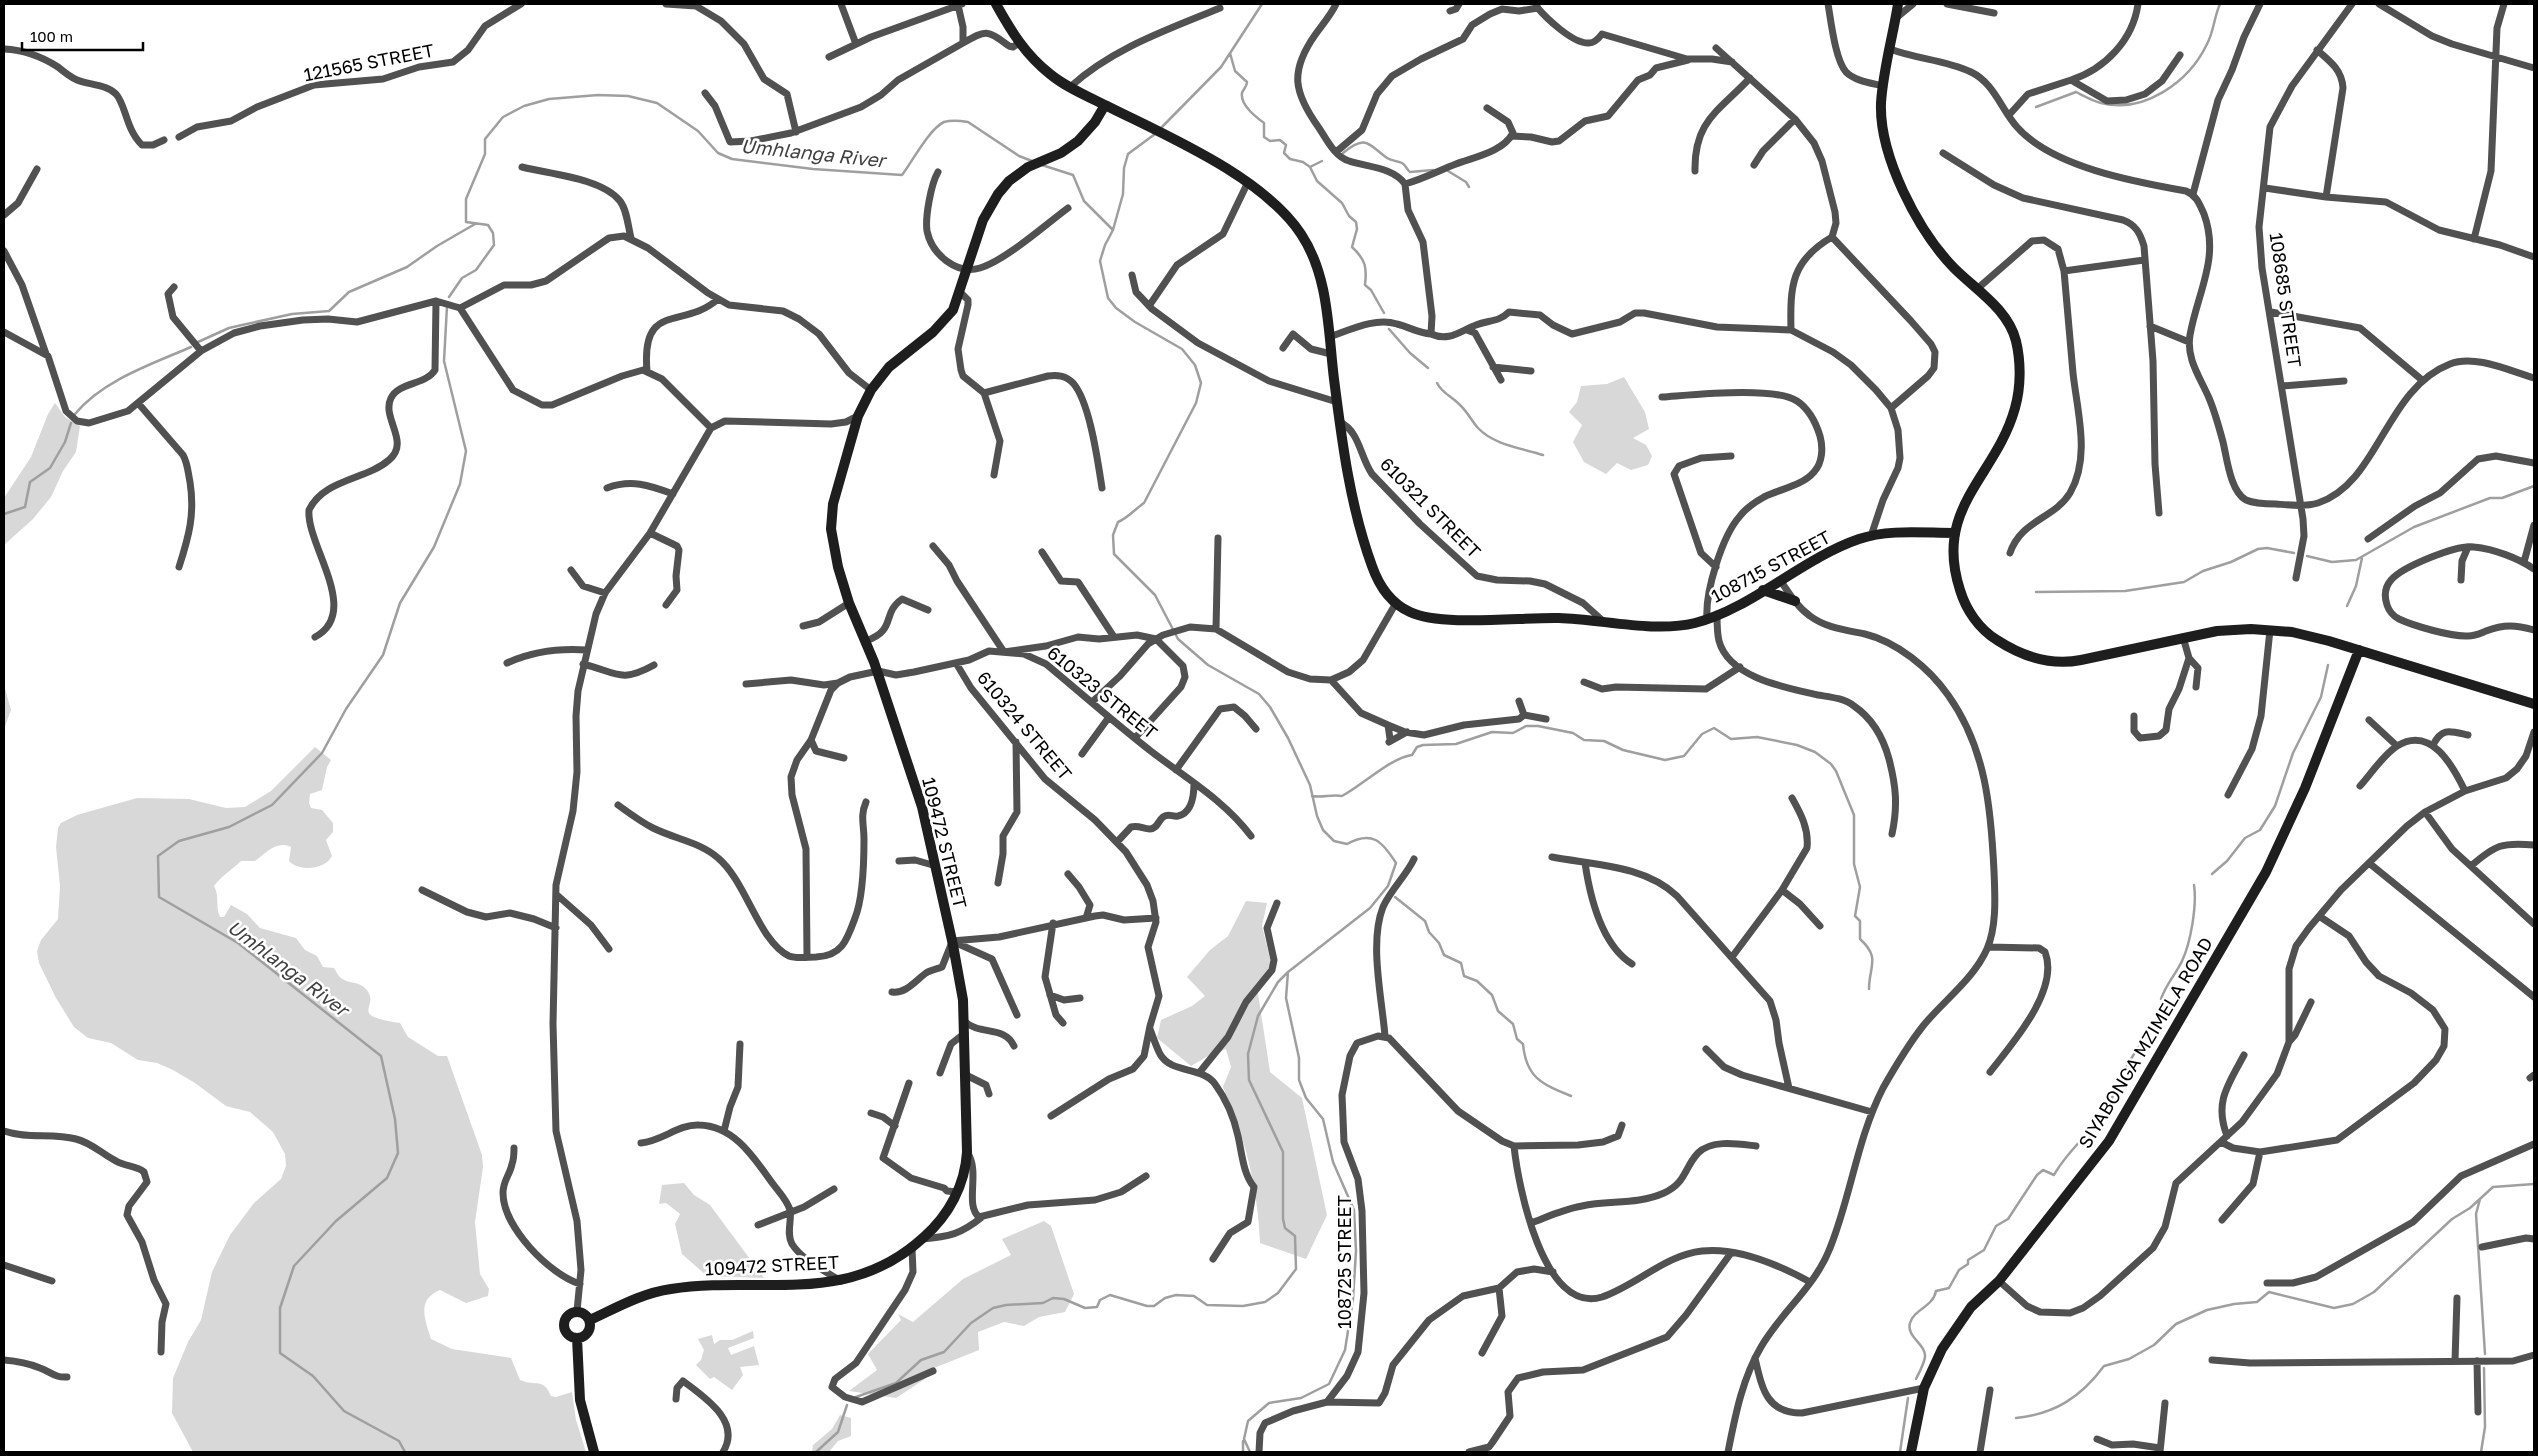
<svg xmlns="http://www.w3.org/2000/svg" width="2538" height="1456" font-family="'Golos Text',sans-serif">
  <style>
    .green { fill: #d8d8d8 }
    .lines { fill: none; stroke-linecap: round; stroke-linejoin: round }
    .stream { stroke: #9f9f9f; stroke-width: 2.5 }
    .street { stroke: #515151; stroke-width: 7 }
    .secondary { stroke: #1e1e1e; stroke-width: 10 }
    .labels { text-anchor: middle; stroke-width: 5; stroke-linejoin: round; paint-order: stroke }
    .street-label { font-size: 18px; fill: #000; stroke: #fff }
    .water-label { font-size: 19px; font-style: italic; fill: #404040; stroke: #fff }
  </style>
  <rect width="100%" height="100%" fill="#fff"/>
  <path class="green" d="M1624 377 1645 412 1649 429 1633 438 1646 445 1652 456 1648 465 1631 470 1617 463 1606 474 1584 462 1573 442 1582 425 1569 412 1577 402 1581 386 1607 384Z
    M55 403 65 417 80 426 76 452 63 471 51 497 33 519 4 545V498L31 457 48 414Z
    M4 685 11 710 4 729Z
    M315 747 331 760 327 767 322 790 310 794 309 803 311 808 322 810 333 823V832L326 840 332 856C325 870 299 872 289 861L291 847C277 840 266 853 255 861H241C232 870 221 876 214 886 220 897 215 907 220 917H224L231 905 247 914 260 928 296 938 305 950 317 956 323 967 334 968C336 971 338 976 341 978 348 984 359 981 366 989 382 1007 345 1015 400 1023L408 1037 438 1056H447L482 1155 483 1167 475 1222 480 1274 489 1289 488 1296 466 1303 440 1290C416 1300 425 1319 431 1339L452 1349 511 1358 520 1380C536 1387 543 1377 551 1396L556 1397 572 1392 576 1420 586 1452H193L172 1413 173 1378 188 1342 201 1320 212 1272 230 1235 254 1203 281 1179 286 1166 285 1154 273 1132 250 1112 226 1106 195 1083 173 1070 157 1063 138 1060 111 1043 88 1038 74 1027 56 998 39 963 37 951 41 940 58 919 60 886 56 847 58 828 61 823 77 815 137 798 189 799 226 808 245 807 271 791Z
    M1246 901 1267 903 1262 926 1272 967 1257 987 1270 1072 1302 1098 1327 1215 1306 1259 1260 1243C1258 1189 1245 1136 1223 1087L1231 1067 1226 1049 1208 1056 1191 1066 1157 1038 1161 1020 1192 1006 1205 996 1187 977 1210 950 1228 936Z
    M684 1183 694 1195 710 1205 764 1278 707 1276 682 1254 675 1224 680 1214 666 1203 659 1204 662 1185Z
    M1044 1221 1051 1226 1074 1294 1065 1312 1039 1317 1024 1326 1004 1322 978 1332 979 1350 934 1368 925 1379 896 1398 849 1391 877 1370 868 1354 901 1320 898 1314 913 1322 963 1279 1011 1255 1002 1239Z
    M753 1331 754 1338 728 1348 731 1355 754 1346 759 1365 740 1367 743 1375 732 1390 714 1377 710 1379 696 1365 701 1360 704 1350 698 1339 712 1335 714 1344 720 1340H732Z
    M840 1415 851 1418V1436L838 1441 829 1452H812L813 1445 832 1429Z"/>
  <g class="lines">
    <path class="stream" d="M1230 53 1235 71 1247 82C1247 87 1243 89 1242 93 1240 105 1256 117 1264 123V137L1270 141 1280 140 1286 145 1284 153 1290 159 1303 162 1310 167 1317 181 1342 203 1349 216 1356 222 1357 229 1352 247C1366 260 1367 268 1365 285L1371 290 1384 313
      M2036 107 2076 92C2084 96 2093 101 2101 103 2144 114 2189 82 2207 44 2214 31 2214 17 2220 4
      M1161 128 1221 67 1262 4
      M1343 153C1366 134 1368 144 1387 158 1392 161 1398 161 1402 163 1406 165 1407 170 1410 172L1433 170
      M1042 165 1073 175 1084 201 1113 230 1123 194 1124 168 1128 154 1155 134
      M1310 167 1322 161
      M1448 171 1466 182 1469 187
      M1113 230 1105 245 1100 261 1108 298 1116 308 1135 322 1182 349 1195 365 1201 383 1196 403 1144 503C1135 509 1128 518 1118 522L1113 535 1114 554 1155 595 1178 639 1208 665 1259 694 1270 707 1288 738 1310 785 1317 816 1323 830 1334 841 1347 844C1372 830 1382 841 1396 863L1388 886 1370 908 1288 972 1286 998 1299 1058V1080L1306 1098 1323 1119 1333 1162 1354 1210 1356 1251 1353 1299 1345 1350 1329 1384 1301 1398 1269 1403 1248 1421 1244 1439 1250 1452
      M449 297 462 278 476 270 494 245 493 233 488 225 466 222V199L485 154V139L503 117 524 106 549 99 598 95 628 96 657 103 698 131 718 153 732 159 813 169 902 175C912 162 929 129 944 122 951 120 962 121 968 122L1019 156 1032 161
      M1389 329 1410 353 1428 368
      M198 342 229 328 242 325 292 314 329 311 349 292 407 267 437 246 475 224
      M1437 383C1442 393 1452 397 1459 404 1467 411 1471 420 1478 428 1494 445 1521 448 1543 455
      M75 414C103 380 152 364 191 347
      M4 514 25 507 30 482 50 468 65 442 71 423
      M2307 556 2332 562 2356 560 2414 527 2490 498H2502L2534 486
      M2036 592 2125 591 2184 582 2203 571 2231 562 2258 549 2267 548 2294 553
      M2347 606 2356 586 2362 558
      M1312 796C1323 798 1331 794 1342 796 1363 785 1390 758 1412 755L1417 747 1423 745 1456 744 1492 732 1513 733 1526 726H1538L1573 733 1584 740 1604 741 1623 750 1665 760 1684 756 1702 734 1714 728 1731 739 1757 737 1797 745 1815 752 1831 764 1836 771 1854 815V864L1860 887 1855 916 1860 921V939C1881 958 1869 966 1869 989
      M2212 874 2227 861 2245 838 2260 830 2275 806 2293 753 2321 697 2328 665
      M1395 897 1425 921 1429 932 1439 943 1444 955 1461 963 1464 976 1477 981 1492 995 1498 1011 1513 1024 1517 1039 1523 1044C1526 1077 1541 1084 1571 1096
      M2480 1199 2476 1214 2485 1354
      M1916 1379C1919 1373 1924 1364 1925 1357 1926 1344 1906 1337 1910 1323 1914 1309 1933 1307 1936 1291L1949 1288 1959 1270 1968 1264V1260L1984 1250 1996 1226 2008 1219 2037 1175 2043 1170 2054 1175C2067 1151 2089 1135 2104 1112 2114 1098 2119 1079 2128 1064 2139 1044 2158 1023 2164 1001L2161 999C2166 984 2176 974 2182 961 2191 942 2197 905 2194 885
      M856 1397 896 1383 921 1360 944 1352 971 1323 993 1308 1006 1305 1043 1303 1053 1298 1064 1299 1085 1308 1097 1307 1100 1300 1110 1295 1147 1306H1154L1165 1298 1176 1295 1194 1296 1207 1305 1243 1306 1265 1302 1278 1293 1296 1269 1295 1236 1285 1228 1283 1219V1152L1249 1080 1248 1054 1258 1016 1278 982 1288 972
      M2016 1418C2055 1414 2081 1397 2104 1366L2129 1359 2154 1345 2176 1324 2207 1310 2234 1304 2257 1302 2269 1292 2334 1308 2353 1304 2374 1292 2452 1219 2470 1208 2493 1187 2534 1184
      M405 1452 399 1441 344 1411 313 1376 280 1353V1308L294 1266 336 1221 387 1178 398 1153 395 1119 381 1056 238 943 159 897 158 856 179 841 229 827 272 805 322 753 346 709 383 655 400 603 434 547 460 484 466 451 444 361 447 306
      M816 1452 838 1432 847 1405
      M1243 1452V1441
      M1900 1452 1908 1398
      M2481 1452 2485 1427 2484 1368"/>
    <path class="street" d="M666 4 696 6 721 21 744 44 764 79 787 94 796 132
      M841 4 856 44
      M1336 4C1331 15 1322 25 1315 35 1289 72 1294 93 1319 128 1327 140 1335 157 1349 161 1367 167 1393 167 1405 184
      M1828 4C1831 21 1835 59 1846 72 1855 81 1871 83 1883 86
      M1947 4 1994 13
      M2379 4 2432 36 2452 44 2534 68
      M1536 6C1546 18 1573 44 1589 43 1595 43 1599 38 1602 34L1687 59H1712L1732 62
      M1450 11 1456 9 1459 4
      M1896 18 1913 4
      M963 43C987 29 987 30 1009 46L1013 47 1019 43
      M1716 48 1795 119 1814 143 1822 161 1835 212 1836 223 1832 237
      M4 49C24 50 41 56 58 67 64 72 70 77 77 80 89 85 106 84 116 94 126 105 126 130 142 145H153L164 140
      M1890 49C1916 59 1946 60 1971 72 1994 83 2001 109 2017 127 2052 167 2135 182 2186 191 2197 196 2199 203 2204 214 2220 258 2198 291 2190 335 2186 359 2200 377 2209 398 2215 412 2219 427 2223 442 2227 458 2230 491 2246 500 2255 504 2267 504 2276 504 2289 505 2305 507 2318 503 2379 483 2385 389 2450 364 2475 354 2510 371 2534 378
      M2317 50C2330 61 2342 70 2343 88L2326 197
      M829 57 871 37 962 4
      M2071 80C2105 69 2133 40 2138 4
      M1070 87C1113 48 1167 30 1220 8
      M705 93 715 106 730 142 751 141 791 133 861 107 881 95 898 80 963 43V27L958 5
      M2009 115 2028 94 2071 80 2107 101 2126 100 2145 94 2162 81 2180 55
      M1512 136 1531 137 1552 142 1559 141 1585 121 1608 116 1638 80 1650 75 1656 68 1688 60
      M179 137 197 127 231 121 257 107 314 85 383 79 419 67 453 62 468 50 485 26 521 4
      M1336 152 1362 130 1377 94 1392 76 1421 59 1463 39 1472 25 1490 14 1502 9 1519 11 1538 8
      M1943 153 1994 185 2023 198 2123 220C2136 225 2140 233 2144 246L2153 361 2155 464 2159 513
      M1754 165 1763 151 1795 119
      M522 167C549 174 602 178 620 201 627 210 628 226 631 238
      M1695 171C1694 121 1718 112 1750 78
      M938 172C931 184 925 217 927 231 932 255 957 275 980 268 1006 260 1045 225 1068 208
      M1405 184C1423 179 1438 171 1456 164 1474 157 1503 152 1513 133L1508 122 1487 108
      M2265 188 2326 197 2386 202 2439 230 2500 245 2534 257
      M2193 194 2218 100 2232 70 2244 37 2260 4
      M4 215 18 203 37 169
      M1832 237 1911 321 1931 344 1935 352 1934 368 1928 376 1891 408
      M2474 239 2491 171 2497 28 2504 4
      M4 251 22 285 46 354
      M2064 271 2144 260
      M1132 275 1136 292 1152 309 1198 343 1269 381 1337 402
      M174 287 168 294 173 317 201 351
      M1977 289 2032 241 2044 240 2058 249 2064 271C2067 305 2070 339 2073 373 2077 411 2091 457 2070 493 2054 519 2021 520 2010 553
      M960 292 968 300V305L958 349 961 370 963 376 984 393 1048 376C1057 375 1065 375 1073 383 1090 402 1098 463 1102 488
      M1149 306 1177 265 1223 234 1248 182
      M460 308 504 285H531L546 281 609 238 624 236 648 248 708 293 729 305 783 311 799 319 819 334 849 373 871 390
      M2271 312 2360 328 2422 380
      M2150 326 2189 342
      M1467 330 1475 333 1501 380
      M1791 330C1790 286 1791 261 1832 237
      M4 332 48 356 66 411 77 421 89 423 128 411 201 351 234 333 260 326 303 320 328 319 357 322 436 301 460 308 513 390 542 405H552L622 376 643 370 662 379 711 428
      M1431 334C1449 342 1460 331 1476 325 1489 320 1499 322 1509 312L1540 315 1553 325 1572 334 1620 322 1635 313H1644L1717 327 1791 330 1833 352 1851 365 1876 390 1891 408 1898 430 1900 458 1898 468 1883 500 1871 536
      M1329 337C1350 330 1375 317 1397 324 1409 327 1418 333 1431 334L1432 316 1423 242 1408 210 1405 184
      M1283 348 1293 334 1311 349 1331 354
      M1493 367 1531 371
      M647 371C641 300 684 330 718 299
      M2282 386 2344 381
      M984 393 1000 441 994 475
      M1662 397C1692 395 1774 386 1797 401 1809 409 1816 423 1820 436 1823 447 1823 462 1814 472 1802 486 1780 489 1764 497 1755 502 1746 508 1740 516 1722 536 1705 592 1707 619
      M138 403 183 455C188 464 188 473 190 482 195 514 189 536 179 567
      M1340 422C1360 432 1360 457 1372 474L1420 524 1477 576 1497 580 1530 581 1545 584 1583 603 1602 620
      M607 488C631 479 649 485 673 494
      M650 533 677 546 679 550 676 576 677 590 666 605
      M2368 539 2415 506 2440 493 2478 459 2496 456 2534 463
      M933 546 949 565 957 581 1004 652 1046 646 1078 637 1099 639 1137 635 1156 639 1183 666 1185 677 1181 687 1135 738
      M1042 552 1061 581 1078 582 1114 637
      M2524 562 2534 525
      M1716 567 1701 553 1674 474 1679 466 1701 458 1731 456
      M2534 569C2518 558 2494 549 2474 547 2457 544 2402 567 2391 580 2385 587 2384 596 2387 605 2389 611 2393 616 2399 619 2414 626 2452 637 2468 636 2475 636 2481 633 2486 631 2504 624 2516 625 2534 630
      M571 570 583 586 605 593
      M2296 578 2304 536 2303 519 2262 268 2259 227 2270 127 2292 86 2352 4
      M2461 580 2462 561 2468 547
      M1717 614C1717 623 1717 633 1719 641 1729 678 1787 688 1818 695 1830 697 1844 698 1854 706 1873 719 1883 737 1889 759 1896 786 1898 806 1892 834
      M803 626 819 622 849 603
      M1216 629 1218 538
      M315 637C362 612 306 545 309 510 324 479 366 480 389 460 411 442 381 418 391 398 399 382 426 385 435 370L436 301
      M866 641C897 630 881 614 902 599L928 610
      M2189 658 2198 668 2196 687
      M507 663C533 651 558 648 587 650
      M956 663 971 688 1045 779 1095 820 1126 852 1147 885 1153 901 1156 922 1148 947 1159 996 1150 1026 1144 1056 1133 1069 1109 1079 1051 1116
      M583 664C616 672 620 684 654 665
      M1331 680 1361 713 1388 725 1390 739
      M1584 682 1602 689 1616 687 1706 689 1740 667
      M746 684 791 680 824 685 838 683
      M1519 701 1524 715
      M1092 702 1120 676 1148 644 1163 635 1190 627 1216 629 1288 672 1310 679 1331 680 1349 672 1363 660 1396 603
      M2134 716V731L2140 738 2159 736 2166 730 2169 709 2179 689 2189 658 2183 637
      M2369 720 2397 746
      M1388 725 1405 732 1424 735 1464 725 1519 719 1524 715 1546 719
      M811 740 816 751 844 758
      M1389 742 1407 732
      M2433 745C2442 727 2450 731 2468 735
      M1082 754 1109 717
      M1176 770 1220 709 1234 707 1245 716 1256 729
      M2360 786C2371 774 2383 755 2397 746 2431 725 2453 766 2465 791
      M2228 795 2252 749 2261 716 2270 630
      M618 805C629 813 641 822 653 828 675 839 700 842 718 858 746 881 759 942 789 956 796 959 808 957 816 957 842 956 847 940 855 918 863 898 864 861 864 839 864 825 860 816 866 802
      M2425 812 2452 849 2534 924
      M1117 842 1131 827C1139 825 1143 829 1150 829 1157 829 1158 821 1163 817 1169 813 1172 817 1178 816 1192 813 1194 794 1194 783
      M1552 857C1594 865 1644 865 1677 896L1770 1001 1776 1020 1779 1043 1789 1088
      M899 861 915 860 936 866
      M1585 863C1590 897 1602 945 1632 964
      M2369 863 2534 997
      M2471 866C2495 845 2502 842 2534 845
      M1068 874 1079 887 1090 905 1086 918
      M998 883 1003 854V836L1017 812 1016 742
      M422 890 467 912 486 917 510 913 534 919 556 928
      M1782 890 1800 904 1820 926
      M557 895 591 925 609 949
      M1053 923 1045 977 1056 1015 1063 1023
      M952 941 999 937 1095 916 1103 915 1124 920 1156 918
      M952 941 992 959 1017 1015
      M1988 947 2039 948 2045 952C2060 990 2012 1044 1990 1072
      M807 957 806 849 792 795 791 777 797 760 811 740 831 690 838 683 850 677 878 671 896 675 914 672 969 660 989 651 1024 654 1046 664C1081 693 1116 724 1152 752 1186 778 1225 801 1251 836
      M1732 957 1782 890 1807 848C1809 829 1801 814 1792 798
      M892 992C906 994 916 980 926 973 931 970 937 969 942 967L952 942
      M1050 995 1064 1000 1080 998
      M964 1021C980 1036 1004 1025 1014 1046
      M1150 1029C1153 1037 1156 1046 1160 1054 1171 1074 1202 1066 1215 1084 1226 1099 1234 1118 1238 1136 1242 1153 1243 1174 1254 1187L1248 1222 1230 1233 1213 1259
      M1385 1036C1382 999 1369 942 1383 907 1391 889 1406 876 1414 859
      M2289 1042 2295 1035 2311 1002
      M1706 1049 1724 1067 1742 1075 1872 1112
      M940 1073 951 1044 965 1033
      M1199 1073 1228 1037 1246 1002 1272 970 1274 960 1267 928 1277 903
      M966 1075 986 1085 989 1094
      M2530 1078 2534 1075
      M909 1083 883 1158 911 1178 944 1188 947 1191 957 1192
      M871 1113 883 1117 895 1126
      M4 1131C27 1139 52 1133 76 1139 92 1143 102 1154 116 1161 126 1167 136 1165 144 1172L147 1182 129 1206 127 1215 142 1242 154 1280 166 1304 162 1322 161 1352
      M724 1131 730 1107 738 1087 740 1044
      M2227 1136C2214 1102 2228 1085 2244 1055
      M2221 1142 2233 1148 2260 1152 2337 1140 2414 1083 2436 1060 2444 1046 2445 1029 2433 1010 2411 993 2379 976 2366 962 2349 936 2319 916
      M641 1143C662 1141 679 1124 699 1125 735 1126 754 1158 773 1184 779 1192 787 1200 790 1210 792 1221 786 1233 792 1244 802 1260 825 1271 841 1281
      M1514 1146C1518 1185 1543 1315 1602 1297 1637 1285 1665 1255 1702 1251 1738 1247 1779 1265 1810 1282
      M514 1148C514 1153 514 1159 512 1164 510 1175 503 1180 503 1193 503 1227 549 1274 580 1284
      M967 1152C981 1171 964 1205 979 1217L1028 1205 1095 1200 1121 1192 1146 1176
      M2222 1220 2253 1184 2260 1152
      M1531 1223C1547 1217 1564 1209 1582 1206 1609 1200 1637 1205 1664 1193 1686 1183 1684 1168 1698 1153 1712 1139 1739 1144 1756 1146
      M758 1225 804 1207 834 1189
      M922 1239C949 1237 961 1234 982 1217
      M2482 1247 2526 1238 2534 1239
      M912 1248 913 1272 905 1290 856 1363 835 1379 832 1387 845 1397 862 1402 933 1371
      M4 1265 52 1281
      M1999 1281 2027 1306 2040 1312 2070 1313 2083 1308 2100 1296 2153 1248 2165 1227 2176 1183 2242 1122 2277 1074 2289 1042V969L2296 946 2309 928 2341 890 2407 826 2425 812 2465 791 2506 778 2517 769 2526 756 2534 732
      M2267 1283H2293L2316 1277 2413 1222 2461 1176 2534 1144
      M577 1311 581 1270 577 1221 556 1131 553 1024 556 885 573 811 577 772 576 716 578 691 596 614 605 593 650 533 711 428 725 421 831 424 846 422 858 416
      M1482 1353 1502 1316 1499 1288
      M1755 1358C1762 1388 1766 1413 1802 1413L1924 1388
      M4 1360C17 1361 28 1363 40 1368 51 1372 55 1378 67 1377
      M2212 1360 2250 1363 2513 1361 2534 1355
      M2455 1361 2457 1298
      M2477 1361 2478 1412
      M676 1399 677 1388 683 1381C704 1397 742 1421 723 1452
      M1327 1402 1379 1403 1385 1393 1393 1365 1429 1320 1463 1296 1499 1288 1517 1272 1534 1269 1553 1272
      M2097 1439 2112 1445 2133 1444 2160 1448
      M1259 1452 1260 1433 1265 1423 1293 1411 1327 1402 1347 1376 1358 1352 1364 1293 1362 1211 1358 1179 1344 1142 1342 1095 1350 1056 1357 1043 1378 1036 1389 1038 1458 1111 1502 1141 1514 1146 1578 1145 1603 1142 1618 1136 1622 1125
      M1469 1452 1489 1447 1492 1443 1510 1416 1508 1392 1518 1378 1543 1372 1583 1370 1667 1337 1686 1315 1731 1253
      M1728 1452C1735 1417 1742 1379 1761 1347 1781 1312 1815 1287 1830 1248 1851 1196 1857 1139 1883 1088 1895 1067 1908 1045 1923 1026 1943 1001 1973 980 1987 949 1997 926 1995 896 1994 871 1991 809 1986 748 1948 695 1929 668 1897 642 1865 634 1846 630 1826 628 1810 616 1797 607 1789 593 1780 580
      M1980 1452 1990 1390
      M2160 1452 2165 1403"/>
    <path class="secondary" d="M996 4C1011 31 1025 54 1050 74 1067 88 1089 97 1109 107 1169 137 1263 177 1301 234 1329 276 1328 330 1334 379 1342 442 1350 506 1372 566 1379 586 1390 603 1410 612 1441 627 1521 617 1559 618 1601 619 1654 633 1695 623 1751 609 1803 558 1859 539 1889 529 1923 533 1954 533
      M1898 4C1893 36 1883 70 1881 103 1879 156 1918 231 1954 268 1976 290 2008 309 2016 341 2021 362 2021 387 2015 408 1996 477 1933 507 1960 590 1966 610 1979 629 1997 640 2023 657 2050 666 2081 660L2217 631 2251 629 2292 632 2329 641 2534 704
      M1763 590 1795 601
      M564 1325a13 13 0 1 1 26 0a13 13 0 1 1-26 0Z
      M590 1320C616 1308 642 1293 671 1289 761 1275 847 1308 924 1237 949 1215 965 1185 967 1152L963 1000 953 945 922 807 874 662 849 603 838 567 831 529 833 504 858 416 871 390 889 367 933 332 953 310 983 220 998 194 1009 181 1028 167 1061 153 1078 141 1095 122 1105 105
      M577 1338 580 1400 594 1452
      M1911 1452 1924 1388 1942 1349 1971 1307 1999 1281 2109 1141 2266 872 2305 788 2359 650"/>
  </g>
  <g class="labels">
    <g class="street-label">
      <text transform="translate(369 63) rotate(-11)" y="6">121565 STREET</text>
      <text transform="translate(2285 300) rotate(82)" y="6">108685 STREET</text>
      <text transform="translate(1430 508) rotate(45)" y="6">610321 STREET</text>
      <text transform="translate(1771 567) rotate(-28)" y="6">108715 STREET</text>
      <text transform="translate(1102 693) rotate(39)" y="6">610323 STREET</text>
      <text transform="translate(1024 726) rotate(50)" y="6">610324 STREET</text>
      <text transform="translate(944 843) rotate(76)" y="6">109472 STREET</text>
      <text transform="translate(2146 1043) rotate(-59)" y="6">SIYABONGA MZIMELA ROAD</text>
      <text transform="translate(1345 1262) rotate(-90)" y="6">108725 STREET</text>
      <text transform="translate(772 1266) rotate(-3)" y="6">109472 STREET</text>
    </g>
    <g class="water-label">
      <text transform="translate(813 153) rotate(6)" y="7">Umhlanga River</text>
      <text transform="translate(288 968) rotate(37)" y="7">Umhlanga River</text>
    </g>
  </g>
  <rect width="2538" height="1456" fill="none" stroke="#000000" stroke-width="10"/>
  <path d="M22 42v8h121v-8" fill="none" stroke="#000000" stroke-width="2.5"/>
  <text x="30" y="42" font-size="15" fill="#000000" stroke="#ffffff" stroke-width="4" paint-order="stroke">100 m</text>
</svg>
